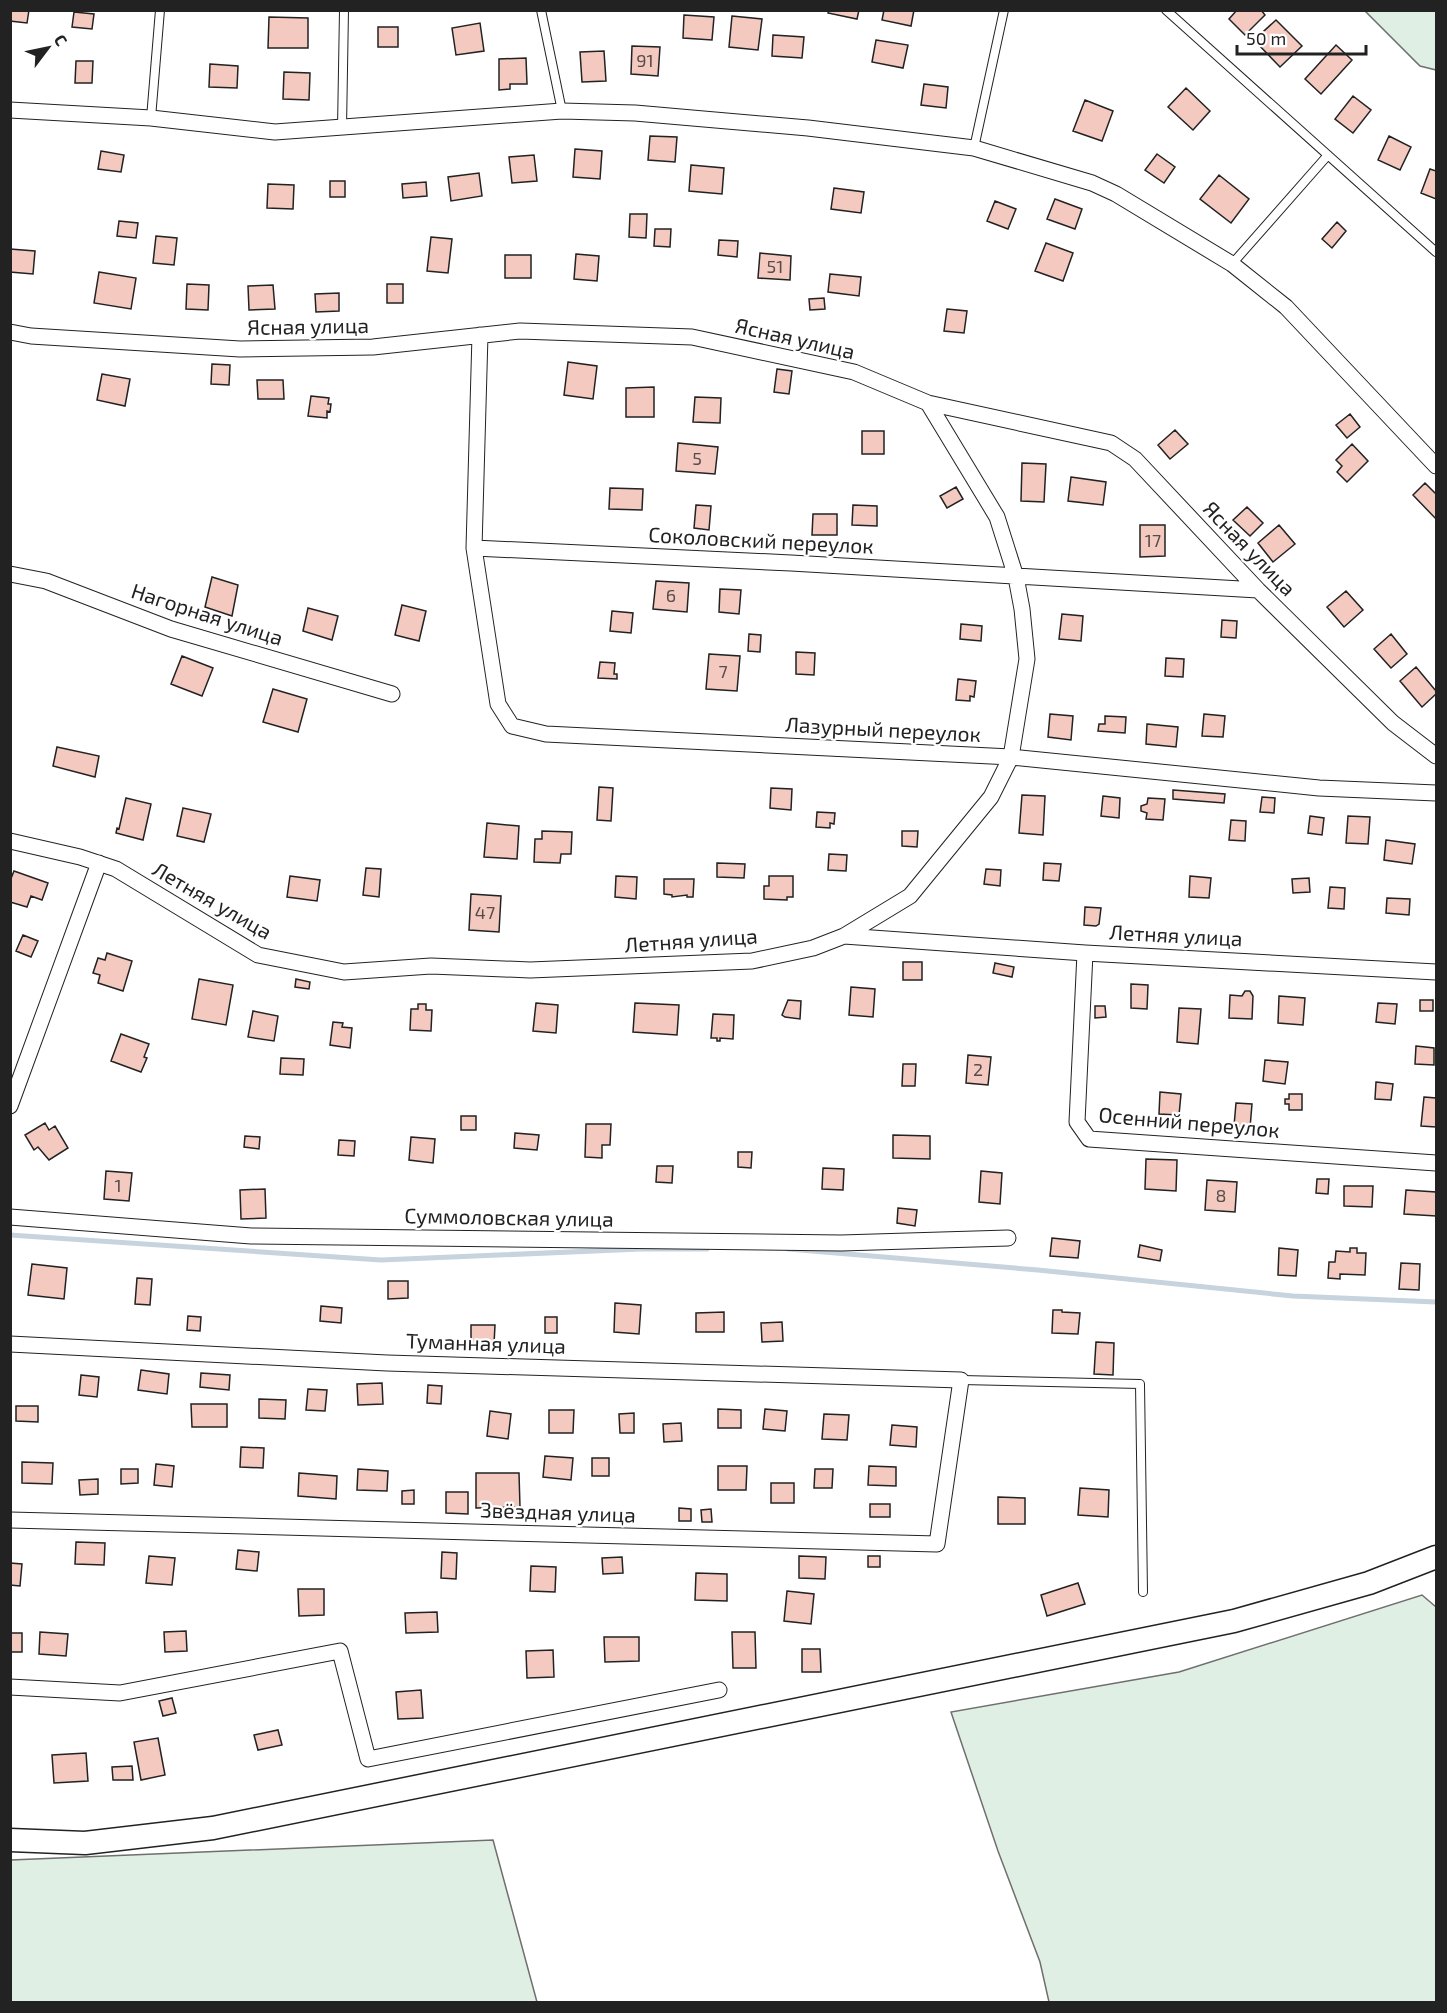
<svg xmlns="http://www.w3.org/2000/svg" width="1447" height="2013" font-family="'Exo 2',sans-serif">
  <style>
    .green { fill: #e0efe3; stroke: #6f6f6f; stroke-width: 1.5 }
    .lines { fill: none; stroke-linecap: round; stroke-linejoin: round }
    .stream { stroke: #c7d3dd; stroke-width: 5 }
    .building { fill: #f3c9c0; stroke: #222; stroke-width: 1.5 }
    .service-casing { stroke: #222; stroke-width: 10 }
    .minor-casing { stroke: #222; stroke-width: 17 }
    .secondary-casing { stroke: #222; stroke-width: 25 }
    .service { stroke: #fff; stroke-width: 8 }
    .minor { stroke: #fff; stroke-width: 15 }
    .secondary { stroke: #fff; stroke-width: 22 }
    .labels { text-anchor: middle; stroke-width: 4.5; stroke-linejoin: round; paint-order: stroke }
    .number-label { font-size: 18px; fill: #564c4a }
    .street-label { font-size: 21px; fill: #222; stroke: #fff }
  </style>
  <rect width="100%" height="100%" fill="#fff"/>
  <path class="green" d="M1365 11H1436V70L1420 66Z
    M1422 1595 1436 1607V2002H1049L1040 1962 998 1851 951 1712 1179 1672Z
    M493 1840 537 2002H11V1860Z"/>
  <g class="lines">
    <path class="stream" d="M10 1235 381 1260 641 1249H707
      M788 1249 1038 1270 1293 1296 1436 1302"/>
  </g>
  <path class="building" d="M10 10H29L27 23 10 21Z
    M829 10H859L857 19 828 13Z
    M884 10H914L911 26 882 20Z
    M1237 10H1261L1265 15 1245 35 1229 19Z
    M74 12 94 14 92 29 72 27Z
    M684 15 714 17 712 40 683 38Z
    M732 16 762 19 758 50 729 47Z
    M269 17 308 18V48H268Z
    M1276 20 1302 46 1280 67 1254 40Z
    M480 23 484 51 456 55 452 28Z
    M378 27H398V47H378Z
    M773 35 804 37 802 58 772 56Z
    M876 40 908 45 903 68 872 62Z
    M1336 45 1352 60 1321 94 1305 79Z
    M632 46 660 47 658 76 631 74Z
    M604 51 606 81 582 82 580 52Z
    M526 58 527 84H510V89L499 90V59Z
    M76 61H93L92 83H75Z
    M210 64 238 66 237 88 209 87Z
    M284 72 310 73 309 100 283 99Z
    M924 84 948 87 946 108 921 105Z
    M1186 88 1210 111 1193 130 1168 107Z
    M1353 96 1371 110 1353 133 1335 119Z
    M1085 100 1113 111 1102 141 1073 131Z
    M650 136 677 137 675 162 648 160Z
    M1389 136 1411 147 1400 170 1378 160Z
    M575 149 602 151 600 179 573 177Z
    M101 151 124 155 121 172 98 169Z
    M1157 154 1175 167 1164 183 1145 170Z
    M534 155 537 181 512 183 509 157Z
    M691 165 724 168 722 194 689 191Z
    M1430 169 1436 171V199L1421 193Z
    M479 173 482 196 451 201 448 177Z
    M1219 175 1249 199 1231 223 1200 199Z
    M330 181H345V197H330Z
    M426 182 427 196 403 198 402 184Z
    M268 184 294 185 293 209 267 208Z
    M834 188 864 192 861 213 831 209Z
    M1055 199 1082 209 1075 229 1047 219Z
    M995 201 1016 209 1008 229 987 221Z
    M630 214H647L646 238 629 237Z
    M119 221 138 223 136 238 117 236Z
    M1337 222 1346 231 1332 248 1322 239Z
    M655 229H671L670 247 654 246Z
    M156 236 177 238 174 265 153 263Z
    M431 237 452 239 448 273 427 271Z
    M719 240 738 241 737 257 718 255Z
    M1046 243 1073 253 1063 281 1035 271Z
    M10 249 35 251 33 274 10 272Z
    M760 253 791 256 790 280 758 278Z
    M576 254 599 256 597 281 574 279Z
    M505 255H531V278H505Z
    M99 272 136 278 131 309 94 303Z
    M830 274 861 277 859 296 828 292Z
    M187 284 209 285 208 310 186 309Z
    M387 284H403V303H387Z
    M273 285 275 309 249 310 248 286Z
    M339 293V311L316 312 315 294Z
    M824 298 825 309 810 310 809 299Z
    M947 309 967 311 964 333 944 331Z
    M568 362 597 366 593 399 564 395Z
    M212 364 230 365 229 385 211 384Z
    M777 369 792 371 789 394 774 392Z
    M102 374 130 379 125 406 97 400Z
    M257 380H283L284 399H258Z
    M654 387V417H626V388Z
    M311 396 329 398 328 404H331L330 412 327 411V418L308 416Z
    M695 397 721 398 720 423 693 422Z
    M1350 414 1360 427 1347 438 1336 425Z
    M1175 430 1188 444 1170 459 1158 445Z
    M862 431H884V454H862Z
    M678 443 718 447 715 474 676 471Z
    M1352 444 1368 461 1347 482 1337 472 1342 466 1336 460Z
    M1022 463 1046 464 1044 502 1021 501Z
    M1071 477 1106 482 1103 505 1068 501Z
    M1425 483 1436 494V519L1413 495Z
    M956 487 963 499 947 508 940 496Z
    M610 488 643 489 642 510 609 509Z
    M696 505 711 506 709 530 694 528Z
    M853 505 877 506V526L852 525Z
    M1247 507 1263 523 1250 536 1233 520Z
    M813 514H837V535H812Z
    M1140 525H1165V556L1140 557Z
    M1279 525 1295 544 1273 562 1258 543Z
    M212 577 238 585 232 616 205 607Z
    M656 581 689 583 687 612 653 609Z
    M720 589 741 590 739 614 719 612Z
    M1346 591 1363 610 1344 627 1327 607Z
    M402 605 426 611 419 641 395 635Z
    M308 608 338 616 332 640 303 631Z
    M612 611 633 613 631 633 610 631Z
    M1062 614 1083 616 1081 641 1059 639Z
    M1222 620 1237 621 1236 638 1221 637Z
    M961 624 982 626 981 641 960 639Z
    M749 634 761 635 760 652 748 651Z
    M1391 634 1407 654 1391 668 1374 649Z
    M796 652 815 653 814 675 796 674Z
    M709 654 740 656 737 691 706 689Z
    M182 656 213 668 202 696 171 684Z
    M1166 658 1184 659 1183 677 1165 676Z
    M600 662 615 663 614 674H617V679L598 678Z
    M1416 667 1436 691V694L1422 707 1400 681Z
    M958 679 976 681 974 697 970 696V701L956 700Z
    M273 689 307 699 298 732 263 722Z
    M1050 714 1073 716 1071 740 1048 737Z
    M1204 714 1225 716 1223 737 1202 736Z
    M1105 716 1126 717 1125 733 1098 731 1099 724H1105Z
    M1147 724 1178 727 1176 747 1146 744Z
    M57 747 99 756 95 777 53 766Z
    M599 787 613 788 611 821 597 820Z
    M771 788 792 789 791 810 770 808Z
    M1173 790 1225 794 1224 803 1173 799Z
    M1022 795 1045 796 1043 835 1019 833Z
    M1103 796 1120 798 1119 818 1101 816Z
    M1262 797 1275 798 1274 813 1260 812Z
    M126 798 151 804 143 840 116 833 117 828 119 829Z
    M1148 798 1165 799 1163 820 1146 819 1147 813 1141 811V806L1147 804Z
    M183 808 211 814 204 842 177 836Z
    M817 812 835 813 834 824 830 823V828L816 827Z
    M1310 816 1324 818 1322 835 1308 833Z
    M1348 816 1370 817 1368 844 1346 843Z
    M1231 820 1246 821 1245 841 1229 840Z
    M487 823 519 826 517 859 484 857Z
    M542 831 572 832 571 854H561L560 863 534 862 535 839H542Z
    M902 831H918L917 847 902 846Z
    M1386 840 1415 844 1412 864 1384 860Z
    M829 854 847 855 846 871 828 870Z
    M717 863 745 864 744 878 717 877Z
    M1044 863 1061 864 1059 881 1043 880Z
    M366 868 381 869 379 897 363 895Z
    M986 869 1001 870 1000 886 984 884Z
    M14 871 48 883 42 900 31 896 27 907 10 902V881Z
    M290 876 320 880 317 901 287 897Z
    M616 876 637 877 636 899 615 897Z
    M769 876H793V897H787V900L764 899V886H769Z
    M1190 876 1211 878 1209 898 1189 897Z
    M1309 878 1310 892 1293 893 1292 879Z
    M664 879H694L693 897H687V895L672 897V895L664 894Z
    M1330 887 1345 888 1344 909 1328 908Z
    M471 894 501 896 499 932 469 930Z
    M1387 898 1410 899 1409 915 1386 913Z
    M1085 907 1101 908 1099 924 1096 926 1084 925Z
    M23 935 38 941 31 957 16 951Z
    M107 953 132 961 123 991 98 983 100 975 93 973 98 958 105 960Z
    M903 962H922V980H903Z
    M995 963 1014 967 1012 977 993 973Z
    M199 979 233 985 226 1025 192 1019Z
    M296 979 310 982 309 989 295 987Z
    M1131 984 1148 985 1147 1009 1131 1008Z
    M851 987 875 989 873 1017 849 1015Z
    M1245 991H1250L1253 996 1252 1019 1229 1018 1230 995 1242 996Z
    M1279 996 1305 998 1303 1025 1278 1023Z
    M788 1000 801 1001 800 1019 785 1017 782 1015Z
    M1420 1000H1433V1011H1420Z
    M536 1003 558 1005 556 1033 533 1031Z
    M635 1003 679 1005 677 1035 633 1032Z
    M1378 1003 1397 1004 1395 1024 1376 1022Z
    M418 1004H426V1010H432L431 1031 410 1030 411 1009H418Z
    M1095 1006H1105L1106 1017 1095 1018Z
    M1179 1008 1201 1009 1198 1044 1177 1042Z
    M253 1011 278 1016 274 1041 248 1037Z
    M713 1014 734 1015 733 1039 720 1038V1041H717V1038H711Z
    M333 1022 343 1023 342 1027 352 1028 350 1048 330 1045Z
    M121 1034 149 1044 144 1057 147 1058 141 1072 111 1061Z
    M1416 1046 1434 1048V1065L1415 1064Z
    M968 1055 991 1057 988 1085 966 1083Z
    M281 1058 304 1059 303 1075 280 1074Z
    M1265 1060 1288 1062 1285 1084 1263 1081Z
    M903 1064H916L915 1086H902Z
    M1376 1082 1393 1084 1391 1100 1375 1099Z
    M1160 1092 1181 1094 1179 1115 1159 1114Z
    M1289 1094H1302V1110H1289V1104H1285V1099H1289Z
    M1424 1097 1436 1098V1127L1421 1126Z
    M1236 1103 1252 1104 1250 1128 1234 1126Z
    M461 1116H476V1130H461Z
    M45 1123 49 1130 55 1126 68 1148 49 1160 38 1147 34 1150 25 1135Z
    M586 1124H611L610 1145H602V1158L585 1157Z
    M515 1133 539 1135 537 1150 514 1148Z
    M893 1135 930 1136V1159L893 1158Z
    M245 1136 260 1137 259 1149 244 1147Z
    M411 1137 435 1139 433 1163 409 1160Z
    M339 1140 355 1141 354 1156 338 1155Z
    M738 1152H752L751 1168 738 1167Z
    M1146 1159 1177 1160 1176 1191 1145 1189Z
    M657 1166H673L672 1183 656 1182Z
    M823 1168 844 1169 843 1190 822 1189Z
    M106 1171 132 1173 129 1201 104 1199Z
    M981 1171 1002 1173 1000 1204 979 1202Z
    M1317 1179H1329L1328 1194 1316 1193Z
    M1207 1180 1237 1182 1235 1212 1205 1210Z
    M1344 1186H1373L1372 1207 1344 1206Z
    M265 1189 266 1218 241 1219 240 1190Z
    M1406 1190 1436 1192V1216L1404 1214Z
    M898 1208 917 1210 915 1226 897 1223Z
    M1052 1238 1080 1241 1078 1258 1050 1256Z
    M1140 1245 1162 1250 1160 1261 1138 1257Z
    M1279 1248 1298 1250 1296 1276 1278 1275Z
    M1350 1248H1357V1253H1366L1365 1275 1340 1274V1279L1328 1278 1329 1262H1335L1336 1251 1350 1252Z
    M1401 1263 1420 1264 1419 1290 1399 1289Z
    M32 1264 67 1268 64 1299 28 1295Z
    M137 1278 152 1279 150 1305 135 1304Z
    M388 1281H408V1298L388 1299Z
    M615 1303 641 1305 639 1334 614 1332Z
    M321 1306 342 1308 341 1323 320 1321Z
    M1053 1310H1062V1312L1080 1313 1078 1334 1052 1333Z
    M724 1312V1332H696V1313Z
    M188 1316 201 1317 200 1331 187 1330Z
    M545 1317H557V1333H545Z
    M782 1322 783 1341 762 1342 761 1323Z
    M471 1325H495L494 1344H471Z
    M1096 1342 1114 1343 1113 1375 1094 1374Z
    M141 1370 169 1374 167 1394 138 1390Z
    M201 1373 230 1375 229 1390 200 1387Z
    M81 1375 99 1377 97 1397 79 1395Z
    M382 1383 383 1404 358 1405 357 1384Z
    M428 1385 442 1386 441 1404 427 1403Z
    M308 1389 327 1390 325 1411 306 1410Z
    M259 1399 286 1400 285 1419 259 1418Z
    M191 1404H227V1427H192Z
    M16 1406H38V1422L16 1421Z
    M718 1409 741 1410V1428H718Z
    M765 1409 787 1411 785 1431 763 1429Z
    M549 1410H574L573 1433H549Z
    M490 1411 511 1414 508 1439 487 1436Z
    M634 1413V1433H620L619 1414Z
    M824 1414 849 1415 847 1440 822 1439Z
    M681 1423 682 1441 664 1442 663 1424Z
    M892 1425 917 1427 916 1447 890 1445Z
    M241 1447 264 1448 263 1468 240 1467Z
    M545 1456 573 1458 571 1480 543 1477Z
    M592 1458H609V1476H592Z
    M22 1462 53 1463 52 1484 22 1483Z
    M156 1464 174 1466 172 1487 154 1485Z
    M718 1466H747L746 1490H718Z
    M869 1466 896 1467V1486L868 1485Z
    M121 1469H138V1483L121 1484Z
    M358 1469 388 1471 387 1491 357 1490Z
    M815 1469H833L832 1488H814Z
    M299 1473 337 1476 336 1499 298 1496Z
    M476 1473H519L520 1507 476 1508Z
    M98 1479V1494L80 1495 79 1480Z
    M771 1483H794V1503H771Z
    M1080 1488 1109 1490 1108 1517 1078 1515Z
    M414 1490V1504H402V1491Z
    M446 1492H468V1514L446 1513Z
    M998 1497 1025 1498V1524H998Z
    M870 1504H890V1517H870Z
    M679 1508 691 1509V1521H679Z
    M711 1509 712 1522H702L701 1510Z
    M76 1542 105 1543 104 1565 75 1564Z
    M238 1550 259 1552 257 1571 236 1569Z
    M442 1552 457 1553 456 1579 441 1578Z
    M149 1556 175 1558 172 1585 146 1583Z
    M799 1556 826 1557 825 1579 799 1578Z
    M868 1556H880V1567H868Z
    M622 1557 623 1573 603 1574 602 1558Z
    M10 1563 22 1564 20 1586 10 1585Z
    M531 1566 556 1567 555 1592 530 1591Z
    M696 1573 727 1574V1601L695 1600Z
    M1078 1583 1085 1604 1047 1616 1041 1595Z
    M298 1589H324V1615L299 1616Z
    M787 1591 814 1594 811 1624 784 1621Z
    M437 1612 438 1632 406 1633 405 1613Z
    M186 1631 187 1651 165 1652 164 1632Z
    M40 1632 68 1634 66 1656 39 1654Z
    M732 1632H755L756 1668H733Z
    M10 1633H22V1652H10Z
    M604 1637H639V1661L605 1662Z
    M802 1649H820L821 1672H802Z
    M553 1650 554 1677 527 1678 526 1651Z
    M421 1690 423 1718 398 1719 396 1692Z
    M172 1698 176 1713 163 1716 159 1701Z
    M278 1730 282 1745 258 1750 254 1735Z
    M158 1738 165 1775 141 1780 134 1742Z
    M86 1753 88 1781 54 1783 52 1755Z
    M132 1766 133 1780H113L112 1767Z"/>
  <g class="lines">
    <defs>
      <path id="service" d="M541 10 562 111
        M1166 10 1436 252
        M151 118 160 10
        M342 128 344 10
        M974 148 1004 10
        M1232 264 1328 155
        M961 1380 1140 1384 1143 1592"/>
      <path id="minor" d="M10 110 151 118 275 132 562 111 635 113 808 128 974 148 1092 183 1116 194 1232 264 1286 307 1436 466
        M10 332 31 336 240 349 373 347 520 331 692 337 854 372 928 403 1111 443 1135 459 1258 590 1393 723 1436 756
        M480 335 474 548 791 563 1258 590
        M474 548 498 704 512 726 546 734 1011 757 1319 788 1436 793
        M10 574 46 581 171 629 392 694
        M10 841 80 857 116 869 258 955 344 972 431 966 530 970 752 961 813 948 844 936 1085 953 1436 972
        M844 936 910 896 991 797 1011 757 1027 659 1022 609 1016 577 997 517 928 403
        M1085 953 1077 1122 1089 1139 1436 1163
        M10 1106 99 863
        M10 1217 251 1236 841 1243 1008 1238
        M10 1344 387 1363 961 1380 937 1544 10 1520
        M10 1687 120 1693 340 1651 368 1759 719 1690"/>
      <path id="secondary" d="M10 1840 85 1843 213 1828 1234 1621 1369 1583 1436 1557"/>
    </defs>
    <use href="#service" class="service-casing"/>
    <use href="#minor" class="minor-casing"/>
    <use href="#secondary" class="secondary-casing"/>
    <use href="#service" class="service"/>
    <use href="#minor" class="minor"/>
    <use href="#secondary" class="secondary"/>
  </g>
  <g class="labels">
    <g class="number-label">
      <text x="645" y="67">91</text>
      <text x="775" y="273">51</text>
      <text x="697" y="465">5</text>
      <text x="1153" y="547">17</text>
      <text x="671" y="602">6</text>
      <text x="723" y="678">7</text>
      <text x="485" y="919">47</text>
      <text x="978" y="1076">2</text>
      <text x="118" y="1192">1</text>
      <text x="1221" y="1202">8</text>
    </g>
    <g class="street-label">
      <text transform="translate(308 327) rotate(-1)" y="7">Ясная улица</text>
      <text transform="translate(795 339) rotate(13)" y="7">Ясная улица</text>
      <text transform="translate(761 541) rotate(3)" y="7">Соколовский переулок</text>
      <text transform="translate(1249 549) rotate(46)" y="7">Ясная улица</text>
      <text transform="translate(207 615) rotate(18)" y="7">Нагорная улица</text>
      <text transform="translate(883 730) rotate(3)" y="7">Лазурный переулок</text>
      <text transform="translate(212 901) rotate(30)" y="7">Летняя улица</text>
      <text transform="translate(1176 936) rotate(3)" y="7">Летняя улица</text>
      <text transform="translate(691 941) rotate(-4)" y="7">Летняя улица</text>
      <text transform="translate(1189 1123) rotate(5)" y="7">Осенний переулок</text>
      <text transform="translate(509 1218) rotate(1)" y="7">Суммоловская улица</text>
      <text transform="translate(486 1344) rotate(2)" y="7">Туманная улица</text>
      <text transform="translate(558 1513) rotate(2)" y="7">Звёздная улица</text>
    </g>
  </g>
  <rect width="1447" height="2013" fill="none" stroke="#222222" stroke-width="24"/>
  <g transform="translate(48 48) rotate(58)" stroke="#ffffff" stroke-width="4.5" paint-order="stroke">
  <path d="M0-4.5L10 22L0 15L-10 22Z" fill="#222222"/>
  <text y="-9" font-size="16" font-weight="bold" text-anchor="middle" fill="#222222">С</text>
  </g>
  <path d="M1237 45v9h129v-9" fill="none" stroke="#222222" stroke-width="3"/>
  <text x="1246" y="45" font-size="18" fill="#222222" stroke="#ffffff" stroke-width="4.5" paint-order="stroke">50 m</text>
</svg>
